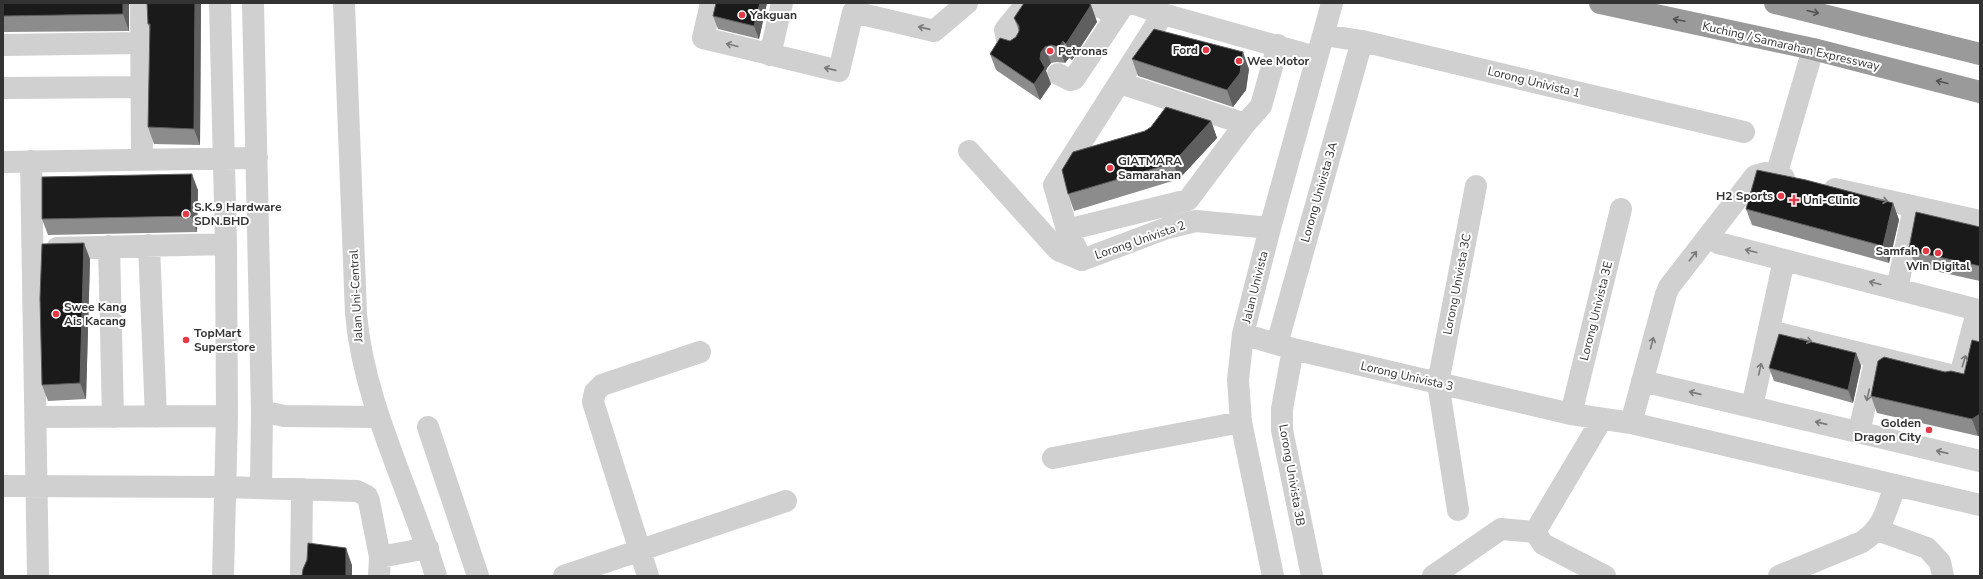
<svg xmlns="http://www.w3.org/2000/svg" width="1983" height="579" font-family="'Nunito Sans',sans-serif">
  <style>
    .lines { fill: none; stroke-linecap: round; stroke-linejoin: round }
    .minor { stroke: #d0d0d0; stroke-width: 22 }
    .highway { stroke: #9a9a9a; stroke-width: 22 }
    .wall { fill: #8c8c8c }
    .shaded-wall { fill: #5f5f5f }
    .building { fill: #1a1a1a; stroke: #5f5f5f }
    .oneway { stroke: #525252 }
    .oneway2 { stroke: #7a7a7a }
    .poi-dot { fill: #e63946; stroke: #fff; stroke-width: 1.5 }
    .labels { text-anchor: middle; stroke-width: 4; stroke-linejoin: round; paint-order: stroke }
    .poi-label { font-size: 12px; font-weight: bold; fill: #333; stroke: #fff; text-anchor: start }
    .street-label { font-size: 12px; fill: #333; stroke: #fff }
  </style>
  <rect width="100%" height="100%" fill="#fff"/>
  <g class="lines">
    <path class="minor" d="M141 3 142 160
      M220 3 226 244 227 416 223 576
      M253 3 262 411 261 488
      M344 3 356 314C364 405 410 489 436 576
      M711 3 703 38 839 71 853 12 934 31 967 3
      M1090 3 1105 9 1121 3
      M1132 3 1163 14 1316 57
      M1324 35 1362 41 1744 132
      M3 45 141 43
      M1013 45 1007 39 1005 30 1027 3
      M770 55 782 3
      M1058 74 1070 80 1074 79 1125 3
      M1120 83 1245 124
      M3 88 143 87
      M969 151 1058 250 1082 260
      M31 161 38 576
      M3 162 257 158
      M1776 176 1813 49
      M1835 189 1980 221
      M1067 230 1188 200 1245 124 1261 106 1278 45
      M1718 243 1974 309 1977 312 1961 372 1954 376 1769 331
      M149 245 156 417
      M109 246 113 417
      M57 248 226 244
      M1082 260 1067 230 1054 185 1163 14
      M1082 260 1167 228 1196 221 1270 228
      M1897 289 1914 207
      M1243 334 1293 349 1438 383 1571 414 1631 423 1980 505
      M1277 344 1362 41
      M1293 349 1282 409V430L1312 576
      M1642 381 1980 461
      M1752 407 1784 260
      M262 411 284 416 379 417
      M1571 414 1621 209
      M37 417 227 416
      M1602 419 1535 532 1543 544 1605 576
      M1631 423 1666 294 1669 287 1755 176 1765 173 1784 178
      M428 427 478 576
      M1859 432 1876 357
      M1053 458 1241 422
      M3 486 225 487 357 491 367 496 369 501 380 557 379 576
      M1458 510 1438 383 1476 186
      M1877 530 1927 548 1940 562 1943 576
      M380 557 428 548
      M301 576 302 489
      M564 576 786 501
      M648 576 593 402 595 392 602 385 700 352
      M1273 576 1241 422 1238 380 1243 334 1270 228 1332 3
      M1433 576 1501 529 1535 532
      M1779 576 1862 542C1884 527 1887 509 1895 485"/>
    <path class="highway" d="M1600 3 1813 49 1980 92
      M1775 3 1980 54"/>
  </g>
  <path class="wall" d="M3 3H129V31L3 32Z
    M201 3 200 145 154 144 148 127 150 30 148 24Z
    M716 3H767L759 39 718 29 713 16Z
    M1091 5 1097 22 1072 60 1069 58 1065 63 1057 62 1051 63 1047 68 1046 71 1051 84 1040 100 996 70 990 54 1016 37 1019 31 1014 18Z
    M1132 59 1249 69 1246 90 1233 107 1138 76Z
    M1211 121 1217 138 1179 179 1074 211 1068 194Z
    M198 190 197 232 48 235 42 219Z
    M1893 203 1899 220 1889 263 1752 225 1746 209Z
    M1980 227V281L1917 267 1915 265 1909 248Z
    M90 259 86 399 48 401 42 385Z
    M1980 342V435L1978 436 1877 413 1871 396 1945 372 1964 374Z
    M1856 353 1861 366 1853 403 1774 381 1769 368Z"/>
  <path class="shaded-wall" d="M123 3H129V31L123 14Z
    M195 3H201L200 145 194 129Z
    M760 3H767L759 39 754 26Z
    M1091 5 1097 22 1072 60 1066 44Z
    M1063 41 1069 58 1065 63 1059 47Z
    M1045 47 1051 63 1047 68 1046 71 1051 84 1040 100 1034 84 1041 52Z
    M1243 52 1249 69 1246 90 1233 107 1227 90Z
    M1211 121 1217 138 1179 179 1173 163Z
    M192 174 198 190 197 232 191 216Z
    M1893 203 1899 220 1889 263 1883 246Z
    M84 243 90 259 86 399 80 383Z
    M1856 353 1861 366 1853 403 1848 390Z
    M1980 414V435L1978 436 1972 419Z
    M346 548 352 565V576H346Z"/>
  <path class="building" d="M3 3H123V14L3 16Z
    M147 3H195L194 129 148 127 150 24H148Z
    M716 3H760L754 26 713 16Z
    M1024 3H1088L1091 5 1066 44 1063 41 1059 47 1051 45 1045 47 1041 52 1040 59 1045 68 1034 84 990 54 1000 38 1010 41 1016 37 1019 31V26L1014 18Z
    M1154 29 1243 52 1240 73 1227 90 1132 59Z
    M1166 107 1211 121 1173 163 1068 194 1062 170 1073 152 1145 131 1151 127Z
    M1757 170 1806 180 1893 203 1883 246 1746 209Z
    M192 174 191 216 42 219V177Z
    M1916 212 1980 227V266L1911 251 1909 248Z
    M84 243 80 383 42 385 40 298 42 244Z
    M1779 334 1856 353 1848 390 1769 368Z
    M1972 340 1980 342V414L1972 419 1871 396 1878 361 1884 357 1945 372 1951 371 1964 374Z
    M308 543 346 548V576H302L303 569 307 560Z"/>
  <defs><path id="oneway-shaft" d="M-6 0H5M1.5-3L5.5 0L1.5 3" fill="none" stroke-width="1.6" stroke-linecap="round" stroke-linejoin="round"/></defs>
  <g class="oneway">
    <use href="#oneway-shaft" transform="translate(1813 12) rotate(14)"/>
    <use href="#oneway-shaft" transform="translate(1679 20) rotate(-168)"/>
    <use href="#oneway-shaft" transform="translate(1942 82) rotate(-166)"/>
  </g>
  <g class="oneway2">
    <use href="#oneway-shaft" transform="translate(924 28) rotate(-167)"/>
    <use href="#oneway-shaft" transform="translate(732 45) rotate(-166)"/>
    <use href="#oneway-shaft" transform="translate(830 69) rotate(-167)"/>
    <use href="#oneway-shaft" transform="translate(1882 200) rotate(12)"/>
    <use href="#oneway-shaft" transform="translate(1751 251) rotate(-166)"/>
    <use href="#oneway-shaft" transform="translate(1693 256) rotate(-52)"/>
    <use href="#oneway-shaft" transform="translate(1875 283) rotate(-166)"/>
    <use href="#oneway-shaft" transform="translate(1806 340) rotate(14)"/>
    <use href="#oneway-shaft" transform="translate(1652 343) rotate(-75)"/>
    <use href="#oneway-shaft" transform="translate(1964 361) rotate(-73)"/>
    <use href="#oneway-shaft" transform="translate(1760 369) rotate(-77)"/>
    <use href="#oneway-shaft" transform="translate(1695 393) rotate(-167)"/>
    <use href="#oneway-shaft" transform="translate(1868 395) rotate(103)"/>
    <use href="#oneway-shaft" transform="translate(1821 423) rotate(-167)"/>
    <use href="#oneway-shaft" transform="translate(1942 452) rotate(-167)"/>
  </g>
  <g class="poi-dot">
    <circle cx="742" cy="15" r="4"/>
    <circle cx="1206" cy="50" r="4"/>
    <circle cx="1050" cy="51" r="4"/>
    <circle cx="1239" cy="61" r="4"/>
    <circle cx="1110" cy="168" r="4"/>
    <circle cx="1781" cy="196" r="4"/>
    <path d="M1792 194h4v4h4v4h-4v4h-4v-4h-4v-4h4z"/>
    <circle cx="186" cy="214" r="4"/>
    <circle cx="1926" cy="251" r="4"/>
    <circle cx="1938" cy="253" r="4"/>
    <circle cx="56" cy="314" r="4"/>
    <circle cx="186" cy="340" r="4"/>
    <circle cx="1929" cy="430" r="4"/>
  </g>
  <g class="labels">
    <g class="poi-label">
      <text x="750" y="19">Yakguan</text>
      <text x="1198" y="54" text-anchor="end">Ford</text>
      <text x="1058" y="55">Petronas</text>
      <text x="1247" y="65">Wee Motor</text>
      <text x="1118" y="165">GIATMARA<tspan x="1118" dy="14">Samarahan</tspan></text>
      <text x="1773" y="200" text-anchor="end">H2 Sports</text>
      <text x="1803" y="204">Uni-Clinic</text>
      <text x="194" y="211">S.K.9 Hardware<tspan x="194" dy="14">SDN.BHD</tspan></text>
      <text x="1918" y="255" text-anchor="end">Samfah</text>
      <text x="1938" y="270" text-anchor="middle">Win Digital</text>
      <text x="64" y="311">Swee Kang<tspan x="64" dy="14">Ais Kacang</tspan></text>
      <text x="194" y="337">TopMart<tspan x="194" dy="14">Superstore</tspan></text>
      <text x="1921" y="427" text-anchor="end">Golden<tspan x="1921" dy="14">Dragon City</tspan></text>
    </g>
    <g class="street-label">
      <text transform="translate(1791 46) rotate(13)" y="4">Kuching / Samarahan Expressway</text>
      <text transform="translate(1534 82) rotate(14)" y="4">Lorong Univista 1</text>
      <text transform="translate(1319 192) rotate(-74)" y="4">Lorong Univista 3A</text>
      <text transform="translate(1140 240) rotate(-19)" y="4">Lorong Univista 2</text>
      <text transform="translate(1457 284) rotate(-79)" y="4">Lorong Univista 3C</text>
      <text transform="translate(1255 287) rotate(-76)" y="4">Jalan Univista</text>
      <text transform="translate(356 296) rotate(-93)" y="4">Jalan Uni-Central</text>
      <text transform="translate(1596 311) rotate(-76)" y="4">Lorong Univista 3E</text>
      <text transform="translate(1407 376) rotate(13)" y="4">Lorong Univista 3</text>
      <text transform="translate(1292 475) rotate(80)" y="4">Lorong Univista 3B</text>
    </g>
  </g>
  <rect width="1983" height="579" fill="none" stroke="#333333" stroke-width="8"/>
</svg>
